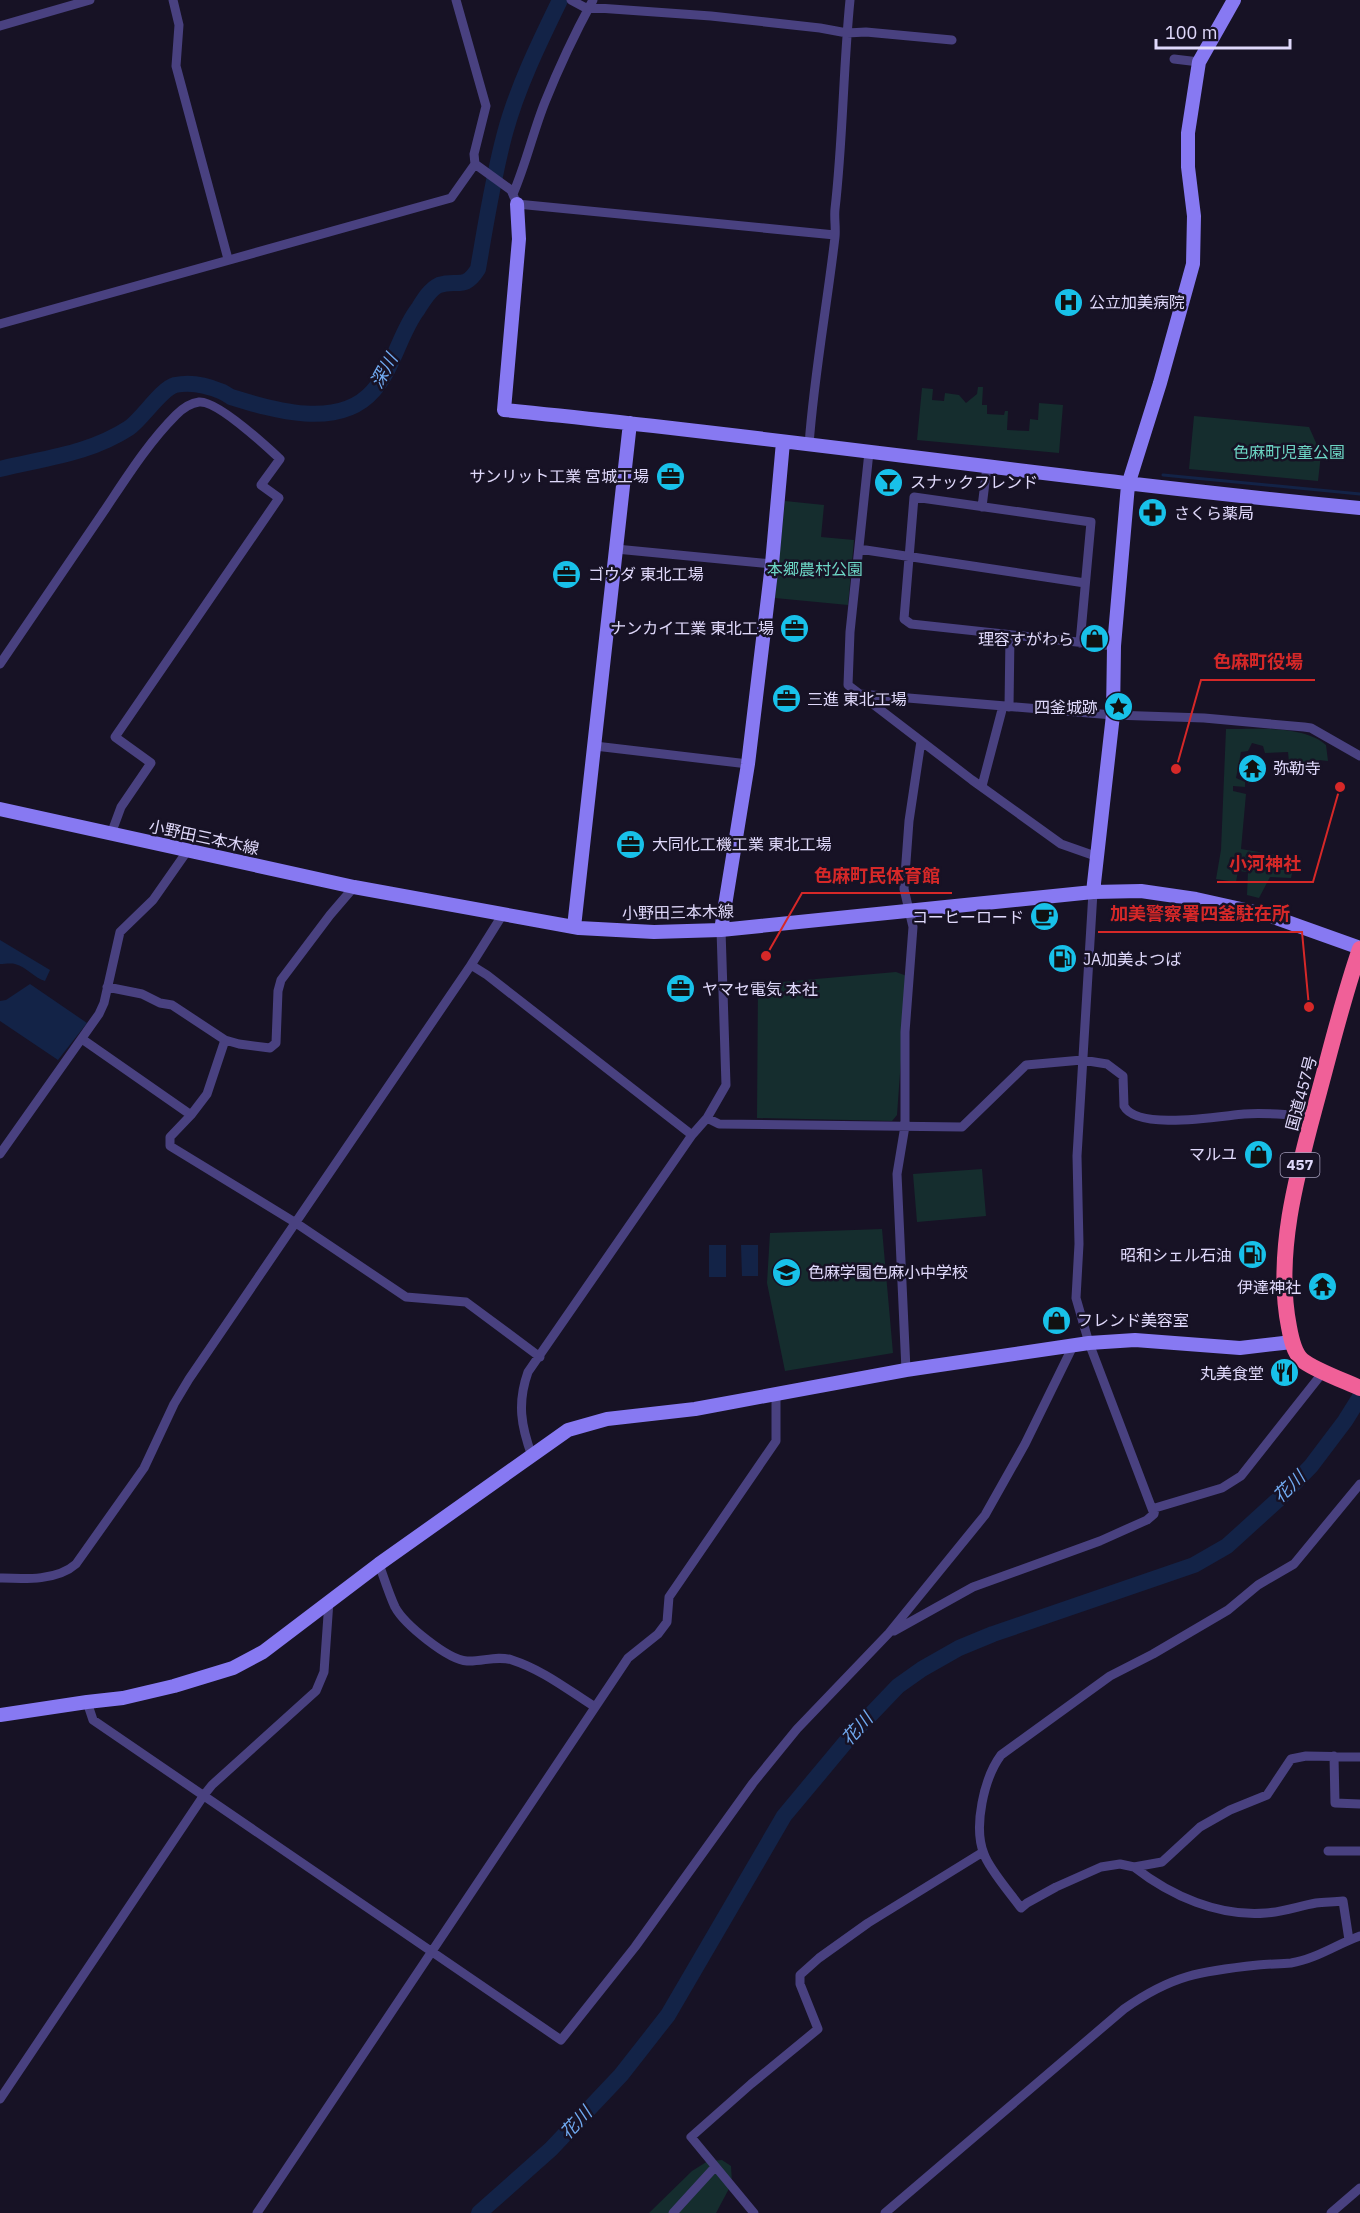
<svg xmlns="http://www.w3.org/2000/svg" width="1360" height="2213" font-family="'IBM Plex Sans','Noto Sans JP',sans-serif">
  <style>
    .green { fill: #152d2e }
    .water { fill: #132347 }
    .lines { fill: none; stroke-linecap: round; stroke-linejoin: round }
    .stream { stroke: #132347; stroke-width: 3 }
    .river { stroke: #132347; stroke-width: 16 }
    .street { stroke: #494180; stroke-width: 9 }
    .secondary { stroke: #8779f2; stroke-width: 14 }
    .highway { stroke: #f06098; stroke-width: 16 }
    .labels { text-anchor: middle; stroke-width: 5; stroke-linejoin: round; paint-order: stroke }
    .shield { fill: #171225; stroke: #a49dbb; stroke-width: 1.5 }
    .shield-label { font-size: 15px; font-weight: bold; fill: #e0d9fb }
    .poi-label { font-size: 16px; fill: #e0d9fb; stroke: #171225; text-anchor: start }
    .park-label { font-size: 16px; fill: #6cd5c4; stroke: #171225 }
    .street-label { font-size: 16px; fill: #e0d9fb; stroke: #171225 }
    .water-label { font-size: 18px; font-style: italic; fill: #71aaf1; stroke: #171225 }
    .leader { fill: none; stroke: #d62828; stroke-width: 2 }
    .callout-dot { fill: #d62828; stroke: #171225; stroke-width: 2 }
    .callout-label { font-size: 18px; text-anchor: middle; font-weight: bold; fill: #d62828; stroke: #171225; stroke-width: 5; stroke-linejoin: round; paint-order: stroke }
  </style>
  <rect width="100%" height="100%" fill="#171225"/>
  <path class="green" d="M978 387H983L982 405H987V414L1004 415 1005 411H1008L1007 430 1029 431 1030 419 1038 420 1039 403 1063 405 1059 453 917 440 922 388 933 389 932 400 944 401 945 393 959 395 966 403 977 394Z
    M1194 416 1309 427 1321 454 1318 481 1189 469Z
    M785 501 824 505 821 537 854 540 848 605 775 598Z
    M1226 729C1254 729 1304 725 1326 745L1328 761 1319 760 1316 770 1289 762 1288 752 1265 753 1263 746 1252 743 1248 751 1241 752 1236 778 1245 782V787L1233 786V791L1246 794 1241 849 1295 858 1291 878 1270 877 1259 898 1247 895 1248 872 1238 871 1236 882 1216 879 1221 850Z
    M896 972 907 976 897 1115 892 1121 757 1118 758 984Z
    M982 1169 986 1216 917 1222 913 1174Z
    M882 1229 893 1353 785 1371 767 1283 770 1233Z
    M722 2160 731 2166 732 2183 716 2213H649L692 2171 708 2161Z"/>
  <path class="water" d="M0 940 50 970 45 981C34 978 27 967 15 964 11 963 4 964 0 964Z
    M30 984 87 1023 58 1060 0 1021V1001L6 1000Z
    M709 1245H726V1277H709Z
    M741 1245H758V1276H742Z"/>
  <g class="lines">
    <path class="stream" d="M1163 475 1360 494"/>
    <path class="river" d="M0 469C45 458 89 454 129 428 143 418 161 389 175 385 189 382 206 385 220 391 224 392 227 395 231 397 273 410 339 430 373 391 394 368 400 332 418 309 423 301 430 289 439 285 458 279 464 291 478 269 486 223 493 177 505 133 517 88 540 41 560 0
      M479 2213 551 2149 621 2075 668 2015 784 1816 854 1732 898 1686 922 1669 959 1648 993 1634 1194 1565 1227 1546 1281 1497 1311 1466 1345 1421 1360 1397"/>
    <path class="street" d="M173 0 179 25 176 66 228 259
      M571 0 584 7 711 16 820 28 847 33 866 32 952 40
      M0 26 90 0
      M1174 59 1199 62
      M475 164 511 190 517 204 835 235
      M513 194C526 164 533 132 545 102 559 67 575 33 593 0
      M0 324 451 198 475 164 474 154 486 106 456 0
      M809 445C814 375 827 306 835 237 836 228 834 218 835 209 843 140 843 70 850 0
      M869 452 850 632 848 685 972 780 1061 844 1098 857
      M982 507 987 466
      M616 549 772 564
      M859 549 1085 583
      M1080 643 1091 522 914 497 904 619 911 624 1114 646
      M0 664C34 614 68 564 102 514 125 480 147 444 176 415 182 409 191 403 199 402 217 400 266 446 280 459L261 485 279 498 115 737 151 763 121 807 111 834
      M860 694 1113 715 1204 718 1304 727 1311 728 1360 756
      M1009 707 1010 635
      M595 746 748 764
      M982 786 1003 706
      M1093 892 1077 1156 1079 1244 1076 1298 1089 1343 1154 1514
      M471 965 487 975 692 1135
      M107 987 142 994 160 1003 172 1005 225 1040 239 1044 270 1048 276 1043 278 991 281 980 330 915 354 887
      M82 1039 191 1115
      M225 1040 207 1094 191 1115 170 1137V1146L296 1223 406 1297 466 1302 540 1357
      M707 1118 719 1124 962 1127 1026 1065 1082 1060 1107 1064 1123 1076 1124 1106C1137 1131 1220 1116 1244 1114 1267 1112 1290 1115 1313 1117
      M0 1154 99 1014 104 1003 120 932 153 900 188 850
      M906 1370 897 1174 905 1126V1032L913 927 904 889 909 821 921 741
      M532 1456C521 1426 517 1403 528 1372L692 1135 707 1118 726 1085 721 930
      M1360 1484 1294 1564 1258 1585 1228 1610 1153 1654 1110 1676 1001 1755C984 1778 973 1827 984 1854 989 1869 1011 1894 1021 1908L1027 1903 1056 1887 1101 1867 1120 1864 1134 1867 1162 1862 1200 1827 1230 1810 1267 1795 1291 1759 1306 1756 1360 1757
      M379 1564C384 1578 389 1594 395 1607 404 1624 448 1660 467 1661 482 1662 497 1655 512 1660 543 1670 568 1690 595 1707
      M0 1578C24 1579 57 1581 76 1564L144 1468 174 1404 189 1379 471 965 503 914
      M894 1631 973 1587 1100 1541 1147 1520 1154 1514 1155 1508 1222 1488 1241 1476 1324 1371
      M87 1702 93 1720 561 2040 635 1947 753 1783 797 1729 889 1633 985 1515 1025 1444 1073 1346
      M1334 1756 1335 1803 1360 1804
      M1328 1851H1360
      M1134 1867C1171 1896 1219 1917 1266 1913 1283 1912 1299 1906 1316 1903 1325 1902 1334 1902 1343 1901L1349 1940
      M0 2099 204 1795 212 1785 316 1691 324 1672 329 1601
      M257 2213 628 1658 658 1634 667 1622 669 1597 776 1441V1394
      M673 2213 715 2167
      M754 2213 691 2137 751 2084 818 2029 800 1984V1975L819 1958 868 1923 983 1852
      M885 2213 1124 2009C1172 1975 1201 1971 1258 1965 1269 1964 1280 1964 1291 1963 1316 1959 1337 1944 1360 1936
      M1331 2213 1360 2188"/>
    <path class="secondary" d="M517 204 519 239 504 410C790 438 1074 481 1360 508
      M0 809 354 887 579 928 654 932 721 930 1093 892 1141 891 1196 899 1268 915 1360 948
      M1093 892 1113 715 1114 646 1128 485 1160 383 1193 264 1194 216 1188 167V133L1199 62 1234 0
      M574 927 630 423
      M721 930 748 764 772 564 783 442
      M0 1715 87 1702 123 1698 174 1686 233 1668 263 1652 379 1564 568 1430 607 1419 695 1409 906 1370 1089 1343 1135 1340 1240 1348 1292 1342"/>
    <path class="highway" d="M1360 949C1345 992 1334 1036 1322 1081 1302 1157 1273 1247 1289 1327 1291 1338 1294 1353 1302 1360 1312 1369 1347 1382 1360 1388"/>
  </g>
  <defs>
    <symbol id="hospital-disc" viewBox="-11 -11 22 22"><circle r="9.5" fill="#18c1e9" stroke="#171225"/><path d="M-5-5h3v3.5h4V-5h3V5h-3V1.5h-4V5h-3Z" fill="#111"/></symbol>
    <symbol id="office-disc" viewBox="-11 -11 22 22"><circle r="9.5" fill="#18c1e9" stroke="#171225"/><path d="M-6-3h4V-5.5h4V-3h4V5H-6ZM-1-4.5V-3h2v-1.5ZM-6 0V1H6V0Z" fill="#111"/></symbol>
    <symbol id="bar-disc" viewBox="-11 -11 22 22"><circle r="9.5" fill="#18c1e9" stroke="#171225"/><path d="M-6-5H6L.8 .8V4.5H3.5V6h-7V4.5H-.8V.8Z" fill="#111"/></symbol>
    <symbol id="pharmacy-disc" viewBox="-11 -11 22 22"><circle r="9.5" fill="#18c1e9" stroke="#171225"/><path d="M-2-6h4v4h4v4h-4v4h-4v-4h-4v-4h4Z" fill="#111"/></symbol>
    <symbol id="shop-disc" viewBox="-11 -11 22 22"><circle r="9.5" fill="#18c1e9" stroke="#171225"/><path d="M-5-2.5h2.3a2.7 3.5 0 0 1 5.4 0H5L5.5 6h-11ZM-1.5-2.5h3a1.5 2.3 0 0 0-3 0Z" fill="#111"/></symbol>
    <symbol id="sight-disc" viewBox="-11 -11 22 22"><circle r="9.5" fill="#18c1e9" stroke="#171225"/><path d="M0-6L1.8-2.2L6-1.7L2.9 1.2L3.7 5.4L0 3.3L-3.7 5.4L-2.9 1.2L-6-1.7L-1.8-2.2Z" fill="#111"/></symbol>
    <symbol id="temple-disc" viewBox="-11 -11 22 22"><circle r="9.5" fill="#18c1e9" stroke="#171225"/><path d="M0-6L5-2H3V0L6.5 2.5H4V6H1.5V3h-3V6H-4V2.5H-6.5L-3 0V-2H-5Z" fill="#111"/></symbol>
    <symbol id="cafe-disc" viewBox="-11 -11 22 22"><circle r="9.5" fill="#18c1e9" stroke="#171225"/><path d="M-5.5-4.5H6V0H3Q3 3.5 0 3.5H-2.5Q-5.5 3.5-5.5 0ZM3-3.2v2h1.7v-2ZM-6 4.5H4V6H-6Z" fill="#111"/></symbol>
    <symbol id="fuel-disc" viewBox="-11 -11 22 22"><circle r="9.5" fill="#18c1e9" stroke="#171225"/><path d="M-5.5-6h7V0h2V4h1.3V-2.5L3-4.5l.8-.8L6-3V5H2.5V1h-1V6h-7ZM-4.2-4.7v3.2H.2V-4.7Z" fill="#111"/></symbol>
    <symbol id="school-disc" viewBox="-11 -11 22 22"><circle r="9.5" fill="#18c1e9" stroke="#171225"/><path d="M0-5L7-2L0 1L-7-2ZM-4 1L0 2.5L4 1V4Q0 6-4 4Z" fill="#111"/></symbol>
    <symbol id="restaurant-disc" viewBox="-11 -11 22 22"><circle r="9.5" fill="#18c1e9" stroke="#171225"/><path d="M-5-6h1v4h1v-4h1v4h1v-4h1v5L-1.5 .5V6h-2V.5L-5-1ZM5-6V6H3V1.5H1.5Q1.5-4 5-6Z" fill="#111"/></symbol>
  </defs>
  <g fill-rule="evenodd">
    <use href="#hospital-disc" x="1052" y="286" width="33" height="33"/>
    <use href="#office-disc" x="654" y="460" width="33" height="33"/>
    <use href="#bar-disc" x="872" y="466" width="33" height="33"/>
    <use href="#pharmacy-disc" x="1136" y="496" width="33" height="33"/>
    <use href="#office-disc" x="550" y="558" width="33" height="33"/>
    <use href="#office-disc" x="778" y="612" width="33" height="33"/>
    <use href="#shop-disc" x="1078" y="622" width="33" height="33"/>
    <use href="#office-disc" x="770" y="682" width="33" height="33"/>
    <use href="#sight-disc" x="1102" y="690" width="33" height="33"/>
    <use href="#temple-disc" x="1236" y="752" width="33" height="33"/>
    <use href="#office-disc" x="614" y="828" width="33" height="33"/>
    <use href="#cafe-disc" x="1028" y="900" width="33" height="33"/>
    <use href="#fuel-disc" x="1046" y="942" width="33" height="33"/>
    <use href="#office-disc" x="664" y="972" width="33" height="33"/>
    <use href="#shop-disc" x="1242" y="1138" width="33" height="33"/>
    <use href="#fuel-disc" x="1236" y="1238" width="33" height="33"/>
    <use href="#school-disc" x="770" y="1256" width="33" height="33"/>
    <use href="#temple-disc" x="1306" y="1270" width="33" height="33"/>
    <use href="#shop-disc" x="1040" y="1304" width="33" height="33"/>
    <use href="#restaurant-disc" x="1268" y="1356" width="33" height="33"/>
  </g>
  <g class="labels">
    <rect class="shield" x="1280.5" y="1153" width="39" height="24" rx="4.5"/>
    <g class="shield-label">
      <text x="1300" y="1170">457</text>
    </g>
    <g class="poi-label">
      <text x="1089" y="308">公立加美病院</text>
      <text x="649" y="482" text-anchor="end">サンリット工業 宮城工場</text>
      <text x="910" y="488">スナックフレンド</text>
      <text x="1174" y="519">さくら薬局</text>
      <text x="588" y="580">ゴウダ 東北工場</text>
      <text x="774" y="634" text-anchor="end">ナンカイ工業 東北工場</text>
      <text x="1074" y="645" text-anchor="end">理容すがわら</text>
      <text x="807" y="705">三進 東北工場</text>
      <text x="1098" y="713" text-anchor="end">四釜城跡</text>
      <text x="1273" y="774">弥勒寺</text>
      <text x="652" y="850">大同化工機工業 東北工場</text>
      <text x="1024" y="923" text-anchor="end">コーヒーロード</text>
      <text x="1083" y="965">JA加美よつば</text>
      <text x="702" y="995">ヤマセ電気 本社</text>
      <text x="1237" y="1160" text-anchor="end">マルユ</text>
      <text x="1232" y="1261" text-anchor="end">昭和シェル石油</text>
      <text x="808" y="1278">色麻学園色麻小中学校</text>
      <text x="1301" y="1293" text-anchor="end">伊達神社</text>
      <text x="1077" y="1326">フレンド美容室</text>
      <text x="1264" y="1379" text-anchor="end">丸美食堂</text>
    </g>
    <g class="park-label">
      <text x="1289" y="458">色麻町児童公園</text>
      <text x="815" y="575">本郷農村公園</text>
    </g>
    <g class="street-label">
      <text transform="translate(204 837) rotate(12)" y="6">小野田三本木線</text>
      <text transform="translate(678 912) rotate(-1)" y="6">小野田三本木線</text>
      <text transform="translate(1301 1093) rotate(-75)" y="6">国道457号</text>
    </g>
    <g class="water-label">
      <text transform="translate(384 371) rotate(-61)" y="6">深川</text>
      <text transform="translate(1289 1487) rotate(-44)" y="6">花川</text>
      <text transform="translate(857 1729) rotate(-48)" y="6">花川</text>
      <text transform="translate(576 2123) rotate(-47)" y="6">花川</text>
    </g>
  </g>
  <path class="leader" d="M1176 769L1201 680H1315M1340 787L1313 882H1217M766 956L802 893H952M1309 1007L1302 932H1098"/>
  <g class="callout-dot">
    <circle cx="1176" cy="769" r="6"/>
    <circle cx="1340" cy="787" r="6"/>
    <circle cx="766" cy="956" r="6"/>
    <circle cx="1309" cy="1007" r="6"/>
  </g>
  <g class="callout-label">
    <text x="1258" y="668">色麻町役場</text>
    <text x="1265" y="870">小河神社</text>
    <text x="877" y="882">色麻町民体育館</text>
    <text x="1200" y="920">加美警察署四釜駐在所</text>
  </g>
  <path d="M1156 39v9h134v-9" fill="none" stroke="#e0d9fb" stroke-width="3"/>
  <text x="1165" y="39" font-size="18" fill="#e0d9fb" stroke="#171225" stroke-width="4.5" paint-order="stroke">100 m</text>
</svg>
